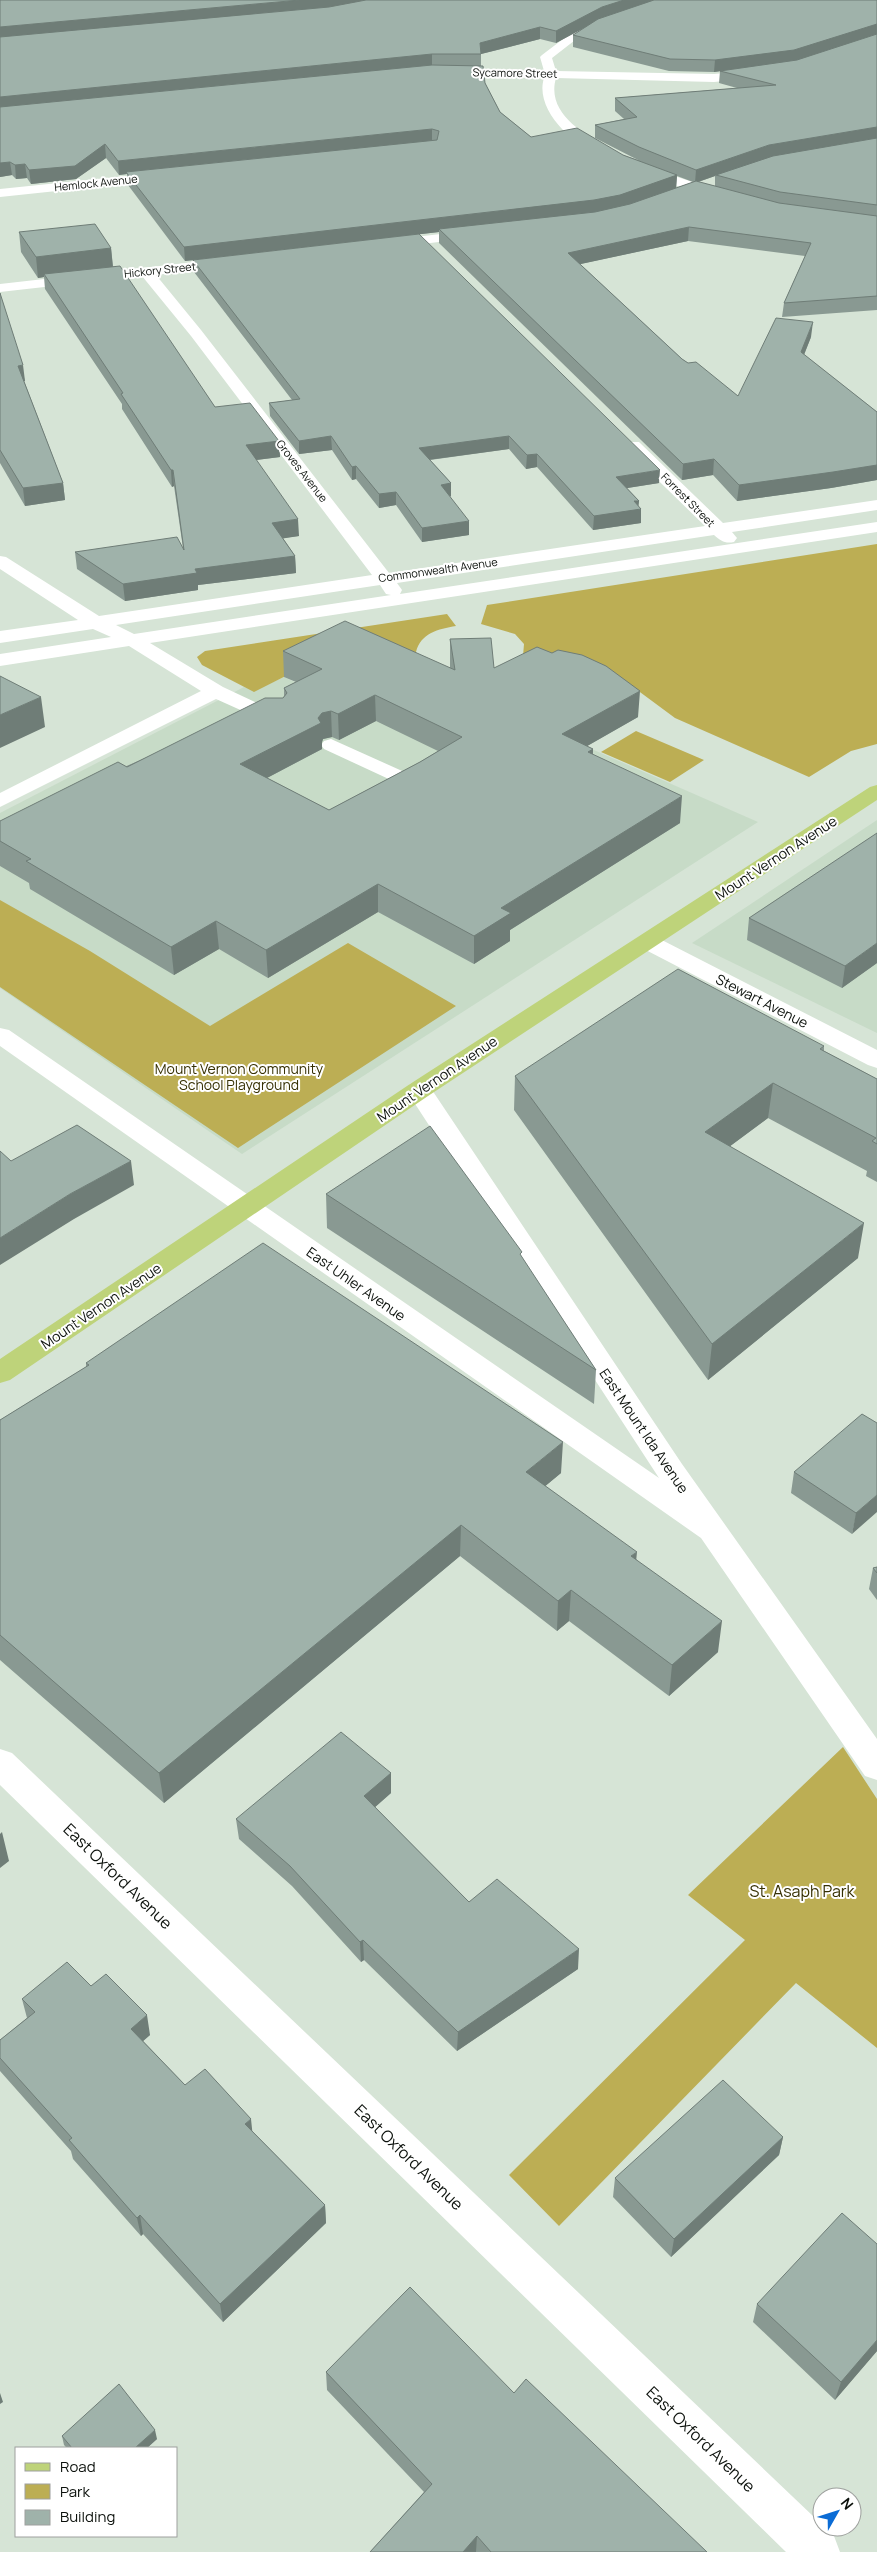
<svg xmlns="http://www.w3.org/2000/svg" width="877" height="2552" font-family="Manrope,sans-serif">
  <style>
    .built { fill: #c7dbc7 }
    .green { fill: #bcae54 }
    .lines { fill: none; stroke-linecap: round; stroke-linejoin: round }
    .minor { fill: #fff; fill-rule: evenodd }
    .major { fill: #bed37a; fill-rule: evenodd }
    .wall { fill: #899992; fill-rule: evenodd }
    .shaded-wall { fill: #6f7d77 }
    .building { fill: #9fb2aa; stroke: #6f7d77; fill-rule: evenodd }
    .labels { text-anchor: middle; stroke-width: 4; stroke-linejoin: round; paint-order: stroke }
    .far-street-label { font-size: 11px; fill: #0c110c; stroke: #fff }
    .street-label { font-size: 14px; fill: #0c110c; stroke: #fff }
    .park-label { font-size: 14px; fill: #363003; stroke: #fff }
    .near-street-label { font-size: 16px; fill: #0c110c; stroke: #fff }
    .near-park-label { font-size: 16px; fill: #363003; stroke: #fff }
  </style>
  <rect width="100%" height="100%" fill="#d6e4d6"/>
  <path class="built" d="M284 677 376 721 587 747 758 822 242 1154 0 988V813L244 687 254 691Z
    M877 820V1033L692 943Z"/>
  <path class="green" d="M877 544V744L851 751 809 777 675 718 625 681 523 656 524 644 515 634 481 624 487 605Z
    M447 614 456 626C438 629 421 633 416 652L420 660 345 646 254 692 202 665 197 657 205 651Z
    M636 731 704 760 670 782 601 752Z
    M0 900 90 951 210 1026 348 943 456 1006 238 1148 0 987Z
    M843 1747 877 1799V2048L796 1983 559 2226 509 2175 745 1940 688 1895Z"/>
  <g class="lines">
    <path class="minor" d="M606 17 612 20 610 22 579 37 552 58 556 71 714 74 756 70 762 74 756 78 714 82 556 78C546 112 582 133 607 147L608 150 602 154C573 147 534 109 544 78L446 76 440 72 446 68 544 71 540 57 542 55 571 33Z
      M641 165 726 193 728 196 721 200 716 199 636 172 634 169Z
      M165 172 172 176 170 179 0 197V189Z
      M475 230 480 231 482 234 480 237 389 248 382 244 389 240Z
      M230 258 235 259 237 262 235 265 156 275 201 330 389 573 705 526 627 450 625 446 627 442H639L723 523 877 500V510L732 532 737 538 734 542C725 544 721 541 714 535L397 583 402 590 400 594 877 522V532L150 643 223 687 283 715 286 719 283 723H269L216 699 0 807V793L201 691 129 646 0 666V654L111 637 93 629 0 643V631L78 620 0 569V556L6 557 99 616 372 575 191 336 142 276 0 292V284ZM380 585 386 594 391 595 134 634 116 625Z
      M331 739 420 779 424 783 420 787 413 789 406 787 324 749 321 745 324 741Z
      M648 935 656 937 877 1050V1068L868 1065 640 947 636 942 640 937Z
      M0 1028 9 1030 659 1478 406 1090 410 1084 419 1082 428 1084 682 1464 877 1739V1780L865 1776 701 1538 0 1046Z
      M0 1749 12 1753 834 2536 840 2552H786L0 1785Z"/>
    <path class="major" d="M877 785V800L428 1096 10 1380 0 1383V1359L410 1084 870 787Z"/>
  </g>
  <path class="wall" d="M0 0H877V310L782 317 784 303 805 256 688 241 580 264 682 359 738 396 811 337 804 355 877 412V480L831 488 737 501 713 475 682 480 439 243V232L185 261 128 185 127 174 119 175 106 158 76 179 31 184 27 178 16 179 12 175 0 177ZM585 27 573 35V47L669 71 714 72 720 71 719 83 737 88 615 98V111L624 119 595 125V138L638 160 623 155 531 137 500 112 485 83 481 66V54L540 39 556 43ZM677 176 693 182 676 188ZM715 176V186L698 182Z
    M19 232 111 248 113 266 215 407 279 441 280 457 256 460 299 536 283 538 295 556 296 573 198 585V590L125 601 77 569 75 552 183 548 174 486 172 487 122 409V404L45 289 44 277 38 278 21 252Z
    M193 260 659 483 627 488 639 501 638 506 641 509V523L593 530 537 467 526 469 509 449 430 460 451 483V496L450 497 469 535 422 542 396 505 379 508 356 479 352 480 332 450 299 454 270 416 269 403 292 400 194 272Z
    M0 293 25 381H24L63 483 65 500 25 506 0 463Z
    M450 639 494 668 638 717 587 746 593 749V755L680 823 510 930V941L474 964 378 912 268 978 219 949 174 975 30 889 29 883 0 866V821L283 698 284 696V688L296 682 284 677 283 651 450 668ZM376 721 438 751 420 762 329 810 267 778 322 749V742L323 739 332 737 339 740Z
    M749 918 877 963 842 988 747 940Z
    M824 1046V1051L877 1079V1182L866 1176 867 1171 768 1118 730 1146 858 1258 708 1380 514 1110 515 1076Z
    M326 1194 521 1257 596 1370 594 1404 327 1228Z
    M86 1363 561 1473 545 1486 636 1559 718 1652 669 1696 569 1621 557 1631 460 1556 164 1803 0 1660V1420L86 1367Z
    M877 1423 852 1534 791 1493 794 1472Z
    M877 1567V1600L869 1589 873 1568Z
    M391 1773V1793L375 1807 469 1902 578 1969 457 2051 364 1960 361 1962 292 1886 239 1839 236 1819Z
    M91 1986 150 2035 143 2041 185 2085 253 2132 325 2205 326 2223 223 2322 143 2234 141 2236 73 2159 71 2151 0 2071V2040L27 2018 22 1999Z
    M783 2137 779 2155 671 2257 613 2197 615 2178Z
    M757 2304 877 2351 835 2400 753 2322Z
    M326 2372 514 2393 707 2552H370L424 2492 327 2390Z
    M62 2436 157 2439 147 2448H67L64 2445Z"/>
  <path class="shaded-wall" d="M300 0H370L329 9 0 39V27Z
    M624 0H662L601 19 556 43V31L602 7Z
    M877 24V36L793 62 714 72 715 60Z
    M540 27V39L481 54 480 43Z
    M432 54V66L0 110V97Z
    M877 127V140L716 175 715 176 695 183 696 170 769 145Z
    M432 129V142L126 172 127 174 119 175 118 161Z
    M105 144 106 158 76 179 31 184 29 170Z
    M10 162 12 175 0 177V163Z
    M25 164 27 178 16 179 15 165Z
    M677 175 676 189 619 208 594 214 439 229V232L185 261 184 247Z
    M689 227 688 241 567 267 568 253Z
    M111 248 113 269 44 274V277L38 278 36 257Z
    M813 322 811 337 799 367 801 352Z
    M23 365 25 381 20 382 18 366Z
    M331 436 332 450 299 454V441Z
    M509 436V449L420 461 419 448Z
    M279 441 280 457 247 461 246 445Z
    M537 454V467L526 469 527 455Z
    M714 459 713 475 682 480 683 464Z
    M877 465V480L831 488 737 501 739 485Z
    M356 466V479L352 480V467Z
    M171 470H173L174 486 172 487Z
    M660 470 659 483 615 490 616 477Z
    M63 483 65 500 25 506 23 488Z
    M451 483V496L441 498V485Z
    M396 492V505L379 508V494Z
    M634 501H639L638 510 641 509V523L593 530 594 516Z
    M298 519 299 536 273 540 272 523Z
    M469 521V535L422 542V528Z
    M295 556 296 573 198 585V590L125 601 123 584 195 569Z
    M640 691 638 717 561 761 562 734Z
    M375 695 376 721 339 740 338 714Z
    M41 697 45 727 0 748V715Z
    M331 711 332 737 323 739 322 742V749L242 791 240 764 318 718 322 713Z
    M593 749 592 776 588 752Z
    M682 796 680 823 510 930V941L474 964V936L501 908Z
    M378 884V912L268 978 266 950Z
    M216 921 219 949 174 975 171 947Z
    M877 943V963L842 988 845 966Z
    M773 1083 768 1118 702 1167 705 1132Z
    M131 1161 134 1185 74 1219 0 1265V1238L70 1194Z
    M864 1223 858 1258 708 1380 712 1344Z
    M563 1442 561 1473 525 1503 526 1472Z
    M877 1495V1512L852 1534 856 1513Z
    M461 1525 460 1556 164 1803 159 1773Z
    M637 1552 634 1582 631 1556Z
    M571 1590 569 1621 557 1631 558 1601Z
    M722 1621 718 1652 669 1696 672 1665Z
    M391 1773V1793L365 1816 364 1796Z
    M2 1832 9 1861 0 1868V1834Z
    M363 1940 364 1960 361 1962 360 1942Z
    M579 1949 578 1969 457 2051 458 2032Z
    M147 2015 150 2035 135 2048 131 2029Z
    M251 2119 253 2138 245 2124Z
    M783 2137 779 2155 671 2257 674 2239Z
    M325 2205 326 2223 223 2322 220 2304Z
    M140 2215 143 2234 141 2236 137 2218Z
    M877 2340V2351L835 2400 841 2382Z
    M0 2393 3 2402 0 2404Z
    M155 2430 157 2439 147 2448H135Z
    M477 2536 476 2552H463Z"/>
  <path class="building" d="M0 0H300L0 27Z
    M366 0H624L602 7 556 31 540 27 480 43 481 54H432L0 97V37L329 7Z
    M654 0H877V24L794 50 715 60 670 59 573 35 598 19Z
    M877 34V127L769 145 696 170 639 147 595 125 637 117 615 98 776 85 720 71 797 60Z
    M432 65 483 66 485 83 500 112 531 137 577 128 623 155 677 175 620 195 594 200 184 247 126 172 437 140 439 131 432 129 118 161 105 144 75 166 29 170 25 164 15 165 10 162 0 163V107Z
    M877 138V205L780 192 716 175 773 156Z
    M696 181 779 203 877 216V296L784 303 811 243 689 227 568 253 682 359 688 363 696 362 738 396 776 318 813 322 801 352 877 412V465L833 472 739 485 714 459 683 464 439 229 595 212 630 204Z
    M95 224 111 248 36 257 19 232Z
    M419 234 660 470 616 477 639 501H634L641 509 594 516 537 454 527 455 509 436 419 448 451 483 441 485 469 521 422 528 396 492 379 494 356 466 352 467 331 436 299 441 269 403 300 399 193 260Z
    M120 266 215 407 250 403 279 441 246 445 298 519 272 523 295 556 195 569 197 573 123 584 75 552 177 537 184 550 173 470H171L121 394 123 393 44 274Z
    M0 293 23 365 18 366 63 483 23 488 0 450Z
    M345 621 455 670 450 639 491 638 494 668 537 647 552 653 558 650 582 655 606 666 640 691 562 734 593 749 588 752 682 796 501 908 511 913 474 936 378 884 266 950 216 921 171 947 26 861 31 859 0 841V821L118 762 127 767 265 698H283L287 693 284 688 322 669 283 651ZM375 695 462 737 420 762 329 810 240 764 321 723 318 718 322 713 331 711 338 714Z
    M0 676 41 697 0 715Z
    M877 833V943L845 966 749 918Z
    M678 969 824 1046 820 1049 877 1079V1144L872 1141 876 1138 773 1083 705 1132 864 1223 712 1344 515 1076Z
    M77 1125 131 1161 70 1194 0 1238V1151L11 1161Z
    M430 1126 522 1252 520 1254 596 1370 326 1194Z
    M263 1243 563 1442 526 1472 637 1552 631 1556 722 1621 672 1665 571 1590 558 1601 461 1525 159 1773 0 1635V1420L89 1365 86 1363Z
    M862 1414 877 1423V1495L856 1513 794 1472Z
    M877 1567V1573L873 1568Z
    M341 1732 391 1773 364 1796 469 1902 497 1879 579 1949 458 2032 363 1940 360 1942 290 1866 236 1819Z
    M67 1962 91 1986 106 1974 147 2015 131 2029 185 2085 205 2069 251 2119 245 2124 325 2205 220 2304 140 2215 137 2218 69 2140 72 2138 0 2058V2040L35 2012 22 1999Z
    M723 2080 783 2137 674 2239 615 2178Z
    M842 2213 877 2244V2340L841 2382 757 2304Z
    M410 2287 514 2393 526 2379 707 2552H491L477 2536 463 2552H370L432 2484 326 2372Z
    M119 2384 155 2430 135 2448H72L62 2436Z"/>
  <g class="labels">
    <g class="far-street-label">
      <text transform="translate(515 73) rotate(1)" y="4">Sycamore Street</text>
      <text transform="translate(96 183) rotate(-6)" y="4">Hemlock Avenue</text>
      <text transform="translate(160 270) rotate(-6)" y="4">Hickory Street</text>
      <text transform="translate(302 471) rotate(52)" y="4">Groves Avenue</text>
      <text transform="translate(688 500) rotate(45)" y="4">Forrest Street</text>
      <text transform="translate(438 570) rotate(-8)" y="4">Commonwealth Avenue</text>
    </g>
    <g class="street-label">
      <text transform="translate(776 858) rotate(-33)" y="5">Mount Vernon Avenue</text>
      <text transform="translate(762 1001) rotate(27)" y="5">Stewart Avenue</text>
      <text transform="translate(437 1079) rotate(-34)" y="5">Mount Vernon Avenue</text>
      <text transform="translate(356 1284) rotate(35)" y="5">East Uhler Avenue</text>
      <text transform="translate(101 1306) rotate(-34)" y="5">Mount Vernon Avenue</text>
      <text transform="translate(644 1431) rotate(56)" y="5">East Mount Ida Avenue</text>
    </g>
    <g class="park-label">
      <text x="239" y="1074">Mount Vernon Community<tspan x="239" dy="16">School Playground</tspan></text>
    </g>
    <g class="near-street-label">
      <text transform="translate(118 1876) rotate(44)" y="6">East Oxford Avenue</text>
      <text transform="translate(409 2157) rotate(44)" y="6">East Oxford Avenue</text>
      <text transform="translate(701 2439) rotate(44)" y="6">East Oxford Avenue</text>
    </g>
    <g class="near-park-label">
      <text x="802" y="1897">St. Asaph Park</text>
    </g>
  </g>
  <rect x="15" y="2447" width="162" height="90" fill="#ffffff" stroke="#9ea09e"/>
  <rect x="25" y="2463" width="25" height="8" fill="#bed37a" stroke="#9ea09e"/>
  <text x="60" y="2472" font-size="15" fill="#0c110c">Road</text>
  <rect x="25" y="2484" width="25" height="15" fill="#bcae54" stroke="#9ea09e"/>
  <text x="60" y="2497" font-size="15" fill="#0c110c">Park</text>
  <rect x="25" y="2510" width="25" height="15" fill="#9fb2aa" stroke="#9ea09e"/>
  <text x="60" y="2522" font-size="15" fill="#0c110c">Building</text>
  <g transform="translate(837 2512) rotate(51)"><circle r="24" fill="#ffffff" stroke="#9ea09e"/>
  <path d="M0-4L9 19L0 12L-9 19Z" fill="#0b6cd5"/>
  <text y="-8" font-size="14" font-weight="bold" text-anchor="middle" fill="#0c110c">N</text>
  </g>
</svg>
